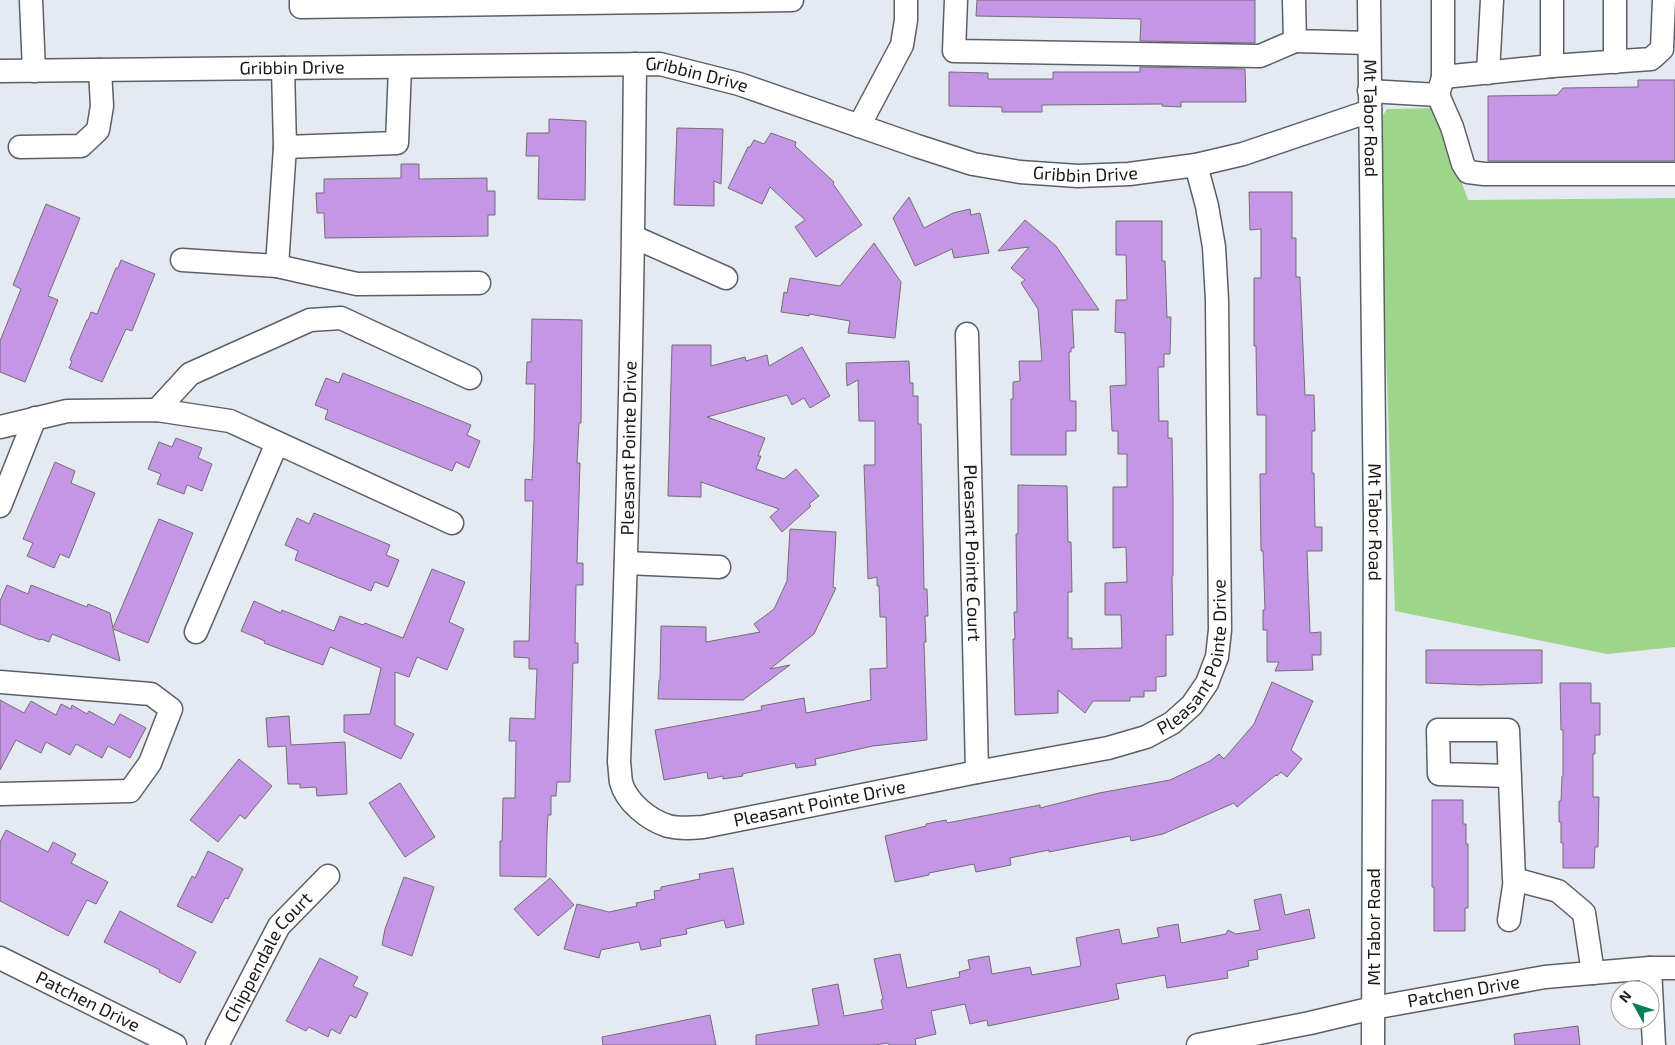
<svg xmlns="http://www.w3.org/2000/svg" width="1675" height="1045" font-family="'Exo 2',sans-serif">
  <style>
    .green { fill: #9dd58b }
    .building { fill: #c496e5; stroke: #736f76 }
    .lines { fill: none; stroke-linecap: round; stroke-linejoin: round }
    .minor-casing { stroke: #5b6067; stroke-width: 25 }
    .minor { stroke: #fff; stroke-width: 22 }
    .labels { text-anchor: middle; stroke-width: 4; stroke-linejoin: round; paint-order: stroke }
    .street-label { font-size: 18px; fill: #17191b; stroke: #fff }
  </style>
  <rect width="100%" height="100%" fill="#e5eaf2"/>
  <path class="green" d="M1435 108 1468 200 1675 198V647L1607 654 1395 611 1378 123 1387 109Z"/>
  <path class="building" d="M977 0H1255V43L1140 41 1141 19 976 16Z
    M1140 67 1245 69 1246 102H1181V107L1162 106V104L1042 105V112H1002V107L949 106V72L988 73V79H1053V72H1140Z
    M1638 80H1675V161H1488V96L1557 95 1563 88 1638 87Z
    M549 119 586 121 585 200 538 199 539 156H526L527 133H549Z
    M677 128 723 129 721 184 714 181V206L674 205Z
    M771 133 796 142 795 146 834 182 833 184 862 225 816 257 795 227 805 220 770 187 762 204 728 188 748 147H750L754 140 764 144Z
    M401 164H419V179L487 178V191H495V215H488V236L325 238 324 213H317L316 193H324V179L401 178Z
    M1249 192H1292V238H1296V277H1300L1305 395H1314L1315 431H1312V473H1314L1315 527H1322V551H1307L1310 633 1321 632V655H1312L1313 670 1275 671 1279 662H1267V630H1263V610H1265L1263 551H1261L1260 474H1266V415H1257L1256 346H1254V278H1261V229L1250 230Z
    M909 197 924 228 953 213 970 209 971 215 980 213 989 253 954 258 952 249 915 266 893 218Z
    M46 204 80 218 48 296 58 300 25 382 0 372V341L21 289 13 285Z
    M1025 220 1056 246 1099 310H1072L1074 348H1071V352H1069L1070 401H1076V431H1066V455H1011V399H1013V382L1020 381 1019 361H1042L1038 309 1021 283 1025 280 1011 268 1029 247 998 251Z
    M1116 221H1162V261H1165L1167 317H1171L1170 354H1164V367H1158L1159 421H1168V438H1172L1173 496V576H1172L1173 635H1166V676L1156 677V691H1144V697H1130V701H1093L1085 713 1058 690V713L1015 715 1013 639H1015L1014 612H1017L1016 534H1018V485L1067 486 1068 542H1071L1072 592H1068V638H1072V649L1122 648 1121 615H1105V583L1127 582 1126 547 1113 548V487H1127V454H1118V431H1112L1110 386 1126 385 1125 333 1115 332 1116 300H1127L1126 255H1116Z
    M874 243 901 282 895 338 848 333 850 321 809 314V316L781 312 784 292 787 293 790 278 840 286Z
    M121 260 155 274 132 331 126 329 102 382 69 368 72 361 70 360 87 320H88L91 312 97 314 116 268H118Z
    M532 319 582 320 581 423H579L577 463H580L577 563H583V585H576L575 643H578V663H573L570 782H557L556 796H551V815H548L547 834 546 877 500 876V841H502L503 798H515L516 741H509L510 718 535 719 537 669H529V658L514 657V641H529L533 501H525V479L532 480 534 442 535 384H526L527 362H531Z
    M672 345H711V366L745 357 746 361 767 355 769 366 802 347 830 396 810 408 804 398 792 405 787 395 707 417 765 438 758 456H761L756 469 784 479 796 469 819 496 809 504 811 506 782 532 770 517 779 509 701 482V497L668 496Z
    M909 361 910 383H913V396H918V424H921L924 589H927L928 616H925L926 642H924L927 740 873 746 815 759 816 765 796 768 795 763 742 774 743 776 723 779V776L708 779 707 772 664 780 655 730 762 710 761 706 804 698 806 713 871 700 870 669 887 668 886 617H880L879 586H877V577L868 579 864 465H875V421H859L858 380 847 386 846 363Z
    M343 373 471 425 467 435 480 441 469 468 456 462 452 471 325 419 328 410 315 405 326 378 339 383Z
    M176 438 202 448 198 458 212 464 202 491 187 485 184 494 157 484 161 474 148 469 159 442 172 447Z
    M55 462 75 471 71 483 95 493 69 558 60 554 54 568 27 556 33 543 23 539Z
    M314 513 390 545 386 555 399 560 388 587 375 582 371 591 295 560 298 551 285 545 297 518 309 524Z
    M159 519 193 533 148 643 113 629 120 661 52 634 49 642 41 639 40 640 0 624V601L7 585 28 594 31 585 87 607 88 604 110 613 113 628Z
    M790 529 836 532 833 587 836 588 814 634 770 669 790 665 743 700 658 699 659 680H660L661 626 706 627V642L760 632 754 624 774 609 787 581Z
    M432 569 465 582 449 622 464 629 447 670 417 657 409 677 395 672V725L414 734 401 759 344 732V715L370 714 381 668 330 647 323 665 264 643 265 641 241 631 254 601 281 613 282 610 334 631 340 616 363 625 365 623 403 638Z
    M1426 650H1542V683L1479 685 1426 683Z
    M1272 682 1313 701 1291 750 1302 759 1287 777 1281 772 1277 776 1276 775 1237 807 1234 803 1163 834 1131 841 1130 836 1049 852V850L1010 858 1011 865 976 872 974 864 929 873V875L895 882 885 836 926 826V824L946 820 947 823 1040 805V808L1099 793 1170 780 1210 761 1219 754 1224 759 1254 724Z
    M1560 683H1591V703H1600V735H1595V754H1593V797H1599L1598 847H1595L1594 868H1563V843H1561V822H1559V801H1561L1562 776H1563V730H1561Z
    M0 700 24 713 31 701 56 715 61 704 71 709 72 705 87 714 89 711 114 725 120 714 146 728 130 758 108 746 102 758 76 744 70 755 46 742 41 753 16 740 0 770Z
    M289 716 291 745 345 742 347 794 317 796 316 787 300 788V784H288L286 746 268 747 266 718Z
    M239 759 272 786 245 819 240 815 218 842 190 820Z
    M400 783 435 837 405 857 369 803Z
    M1432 800H1463V824H1466V844H1468V908H1465V931H1434V887H1432Z
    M6 830 48 852 53 842 76 854 71 863 108 882 96 904 87 900 68 936 0 901V842Z
    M208 851 243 869 228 899 225 898 212 923 177 906 192 876 195 878Z
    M733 868 744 924 726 928 724 920 686 929 687 934 660 939 661 946 641 950 639 942 601 950 599 958 564 949 577 904 609 912 637 906 636 903 655 899 654 891 661 890V887L700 879 699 874Z
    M404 877 434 887 412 956 382 945 385 929Z
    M550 878 574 905 538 936 514 909Z
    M1281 894 1285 915 1309 909 1315 938 1257 950 1258 959 1248 961 1249 966 1227 971 1228 978 1167 988 1165 975 1116 984 1119 999 988 1026 987 1020 970 1024 965 1004 931 1011 936 1034 915 1039 916 1045H889L888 1043 875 1045H756V1035L819 1025 812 989 838 984 844 1016 883 1009 881 1000 883 999 874 959 900 954 907 988 960 977 959 972 970 969 968 960 989 956 992 974 1030 967 1032 975 1081 966 1076 938 1119 929 1122 944 1159 937 1157 928 1178 924 1181 943 1226 934 1228 930 1236 934 1260 930 1254 900Z
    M120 911 196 952 180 983 159 972 160 970 104 942Z
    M320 958 358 977 353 986 368 993 356 1018 350 1015 340 1034 331 1029 328 1037 309 1027 306 1031 286 1021Z
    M710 1015 716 1045H603L602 1037Z
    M1578 1026 1580 1045H1515L1514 1034Z"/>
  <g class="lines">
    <defs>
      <g id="minor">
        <path d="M31 0 34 71"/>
        <path d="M301 0V7L792 0"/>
        <path d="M956 0 954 51 1260 56 1295 41"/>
        <path d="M1294 0 1295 41 1369 43"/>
        <path id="s1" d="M1369 0 1375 519 1373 1045"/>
        <path d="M1615 0V62"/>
        <path id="s2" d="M635 64C633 297 628 530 619 762 620 769 620 776 621 782 626 802 649 820 668 826 679 829 691 828 703 827L977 772 1108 748 1146 737 1172 723 1192 705 1207 683 1217 657 1220 630 1217 300 1214 247 1207 206 1196 165"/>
        <path d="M1552 66V0"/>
        <path d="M283 68 285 147 397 143 400 67"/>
        <path id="s3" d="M0 71 660 64 739 84 917 146 973 164 1020 172 1078 176 1129 174 1196 165 1243 154 1370 111"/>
        <path d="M1488 73 1492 0"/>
        <path d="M1443 77 1552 66 1651 59 1662 49 1664 0"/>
        <path d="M1369 91 1438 95 1443 77V0"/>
        <path d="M1438 95 1452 127 1463 164 1468 172 1484 174H1675"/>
        <path d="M859 126 902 45 906 20V0"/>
        <path d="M20 147 81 146 98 130 102 106 100 70"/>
        <path d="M285 147 277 266 357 284 479 283"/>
        <path d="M634 237 726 278"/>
        <path d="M182 260 277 266"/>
        <path id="s4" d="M967 334 977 772"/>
        <path d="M157 410 190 374 310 320 341 318 470 378"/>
        <path d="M0 427 67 411 157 410 230 421 452 523"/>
        <path d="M0 506 35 418"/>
        <path d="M626 563 719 567"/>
        <path d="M196 632 277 443"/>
        <path d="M0 682 151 694 171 709 150 763 130 791 0 794"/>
        <path d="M1510 776 1439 774 1438 730H1508L1514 879 1558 891 1584 913 1593 973"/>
        <path d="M1509 920 1515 879"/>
        <path id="s5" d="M0 958 175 1045"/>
        <path d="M1650 968 1654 1045"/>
        <path id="s6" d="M217 1045 279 926 328 876"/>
        <path id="s7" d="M1198 1045 1310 1023 1373 1008 1545 977 1650 968H1675"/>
      </g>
    </defs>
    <use href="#minor" class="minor-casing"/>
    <use href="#minor" class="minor"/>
  </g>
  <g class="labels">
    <g class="street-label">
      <text dy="6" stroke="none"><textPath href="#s3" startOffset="292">Gribbin Drive</textPath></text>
      <text dy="6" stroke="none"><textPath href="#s3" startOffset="698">Gribbin Drive</textPath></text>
      <text dy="6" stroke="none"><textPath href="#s1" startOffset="118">Mt Tabor Road</textPath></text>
      <text dy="6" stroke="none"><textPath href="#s3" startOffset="1102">Gribbin Drive</textPath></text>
      <text transform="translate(629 448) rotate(-89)" y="6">Pleasant Pointe Drive</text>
      <text dy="6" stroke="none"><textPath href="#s1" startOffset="522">Mt Tabor Road</textPath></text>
      <text dy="6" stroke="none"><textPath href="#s4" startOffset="219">Pleasant Pointe Court</textPath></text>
      <text dy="6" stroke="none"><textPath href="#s2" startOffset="1374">Pleasant Pointe Drive</textPath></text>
      <text dy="6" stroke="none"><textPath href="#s2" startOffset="939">Pleasant Pointe Drive</textPath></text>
      <text transform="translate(1374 927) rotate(-90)" y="6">Mt Tabor Road</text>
      <text dy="6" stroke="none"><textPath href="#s6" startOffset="102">Chippendale Court</textPath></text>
      <text dy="6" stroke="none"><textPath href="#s7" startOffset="271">Patchen Drive</textPath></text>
      <text dy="6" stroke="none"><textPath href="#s5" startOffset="98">Patchen Drive</textPath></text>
    </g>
  </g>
  <g transform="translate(1635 1005) rotate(310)"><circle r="24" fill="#ffffff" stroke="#a2a3a4"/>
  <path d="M0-4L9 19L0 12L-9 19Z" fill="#087f5c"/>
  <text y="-8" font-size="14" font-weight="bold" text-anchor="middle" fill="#17191b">N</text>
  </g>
</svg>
